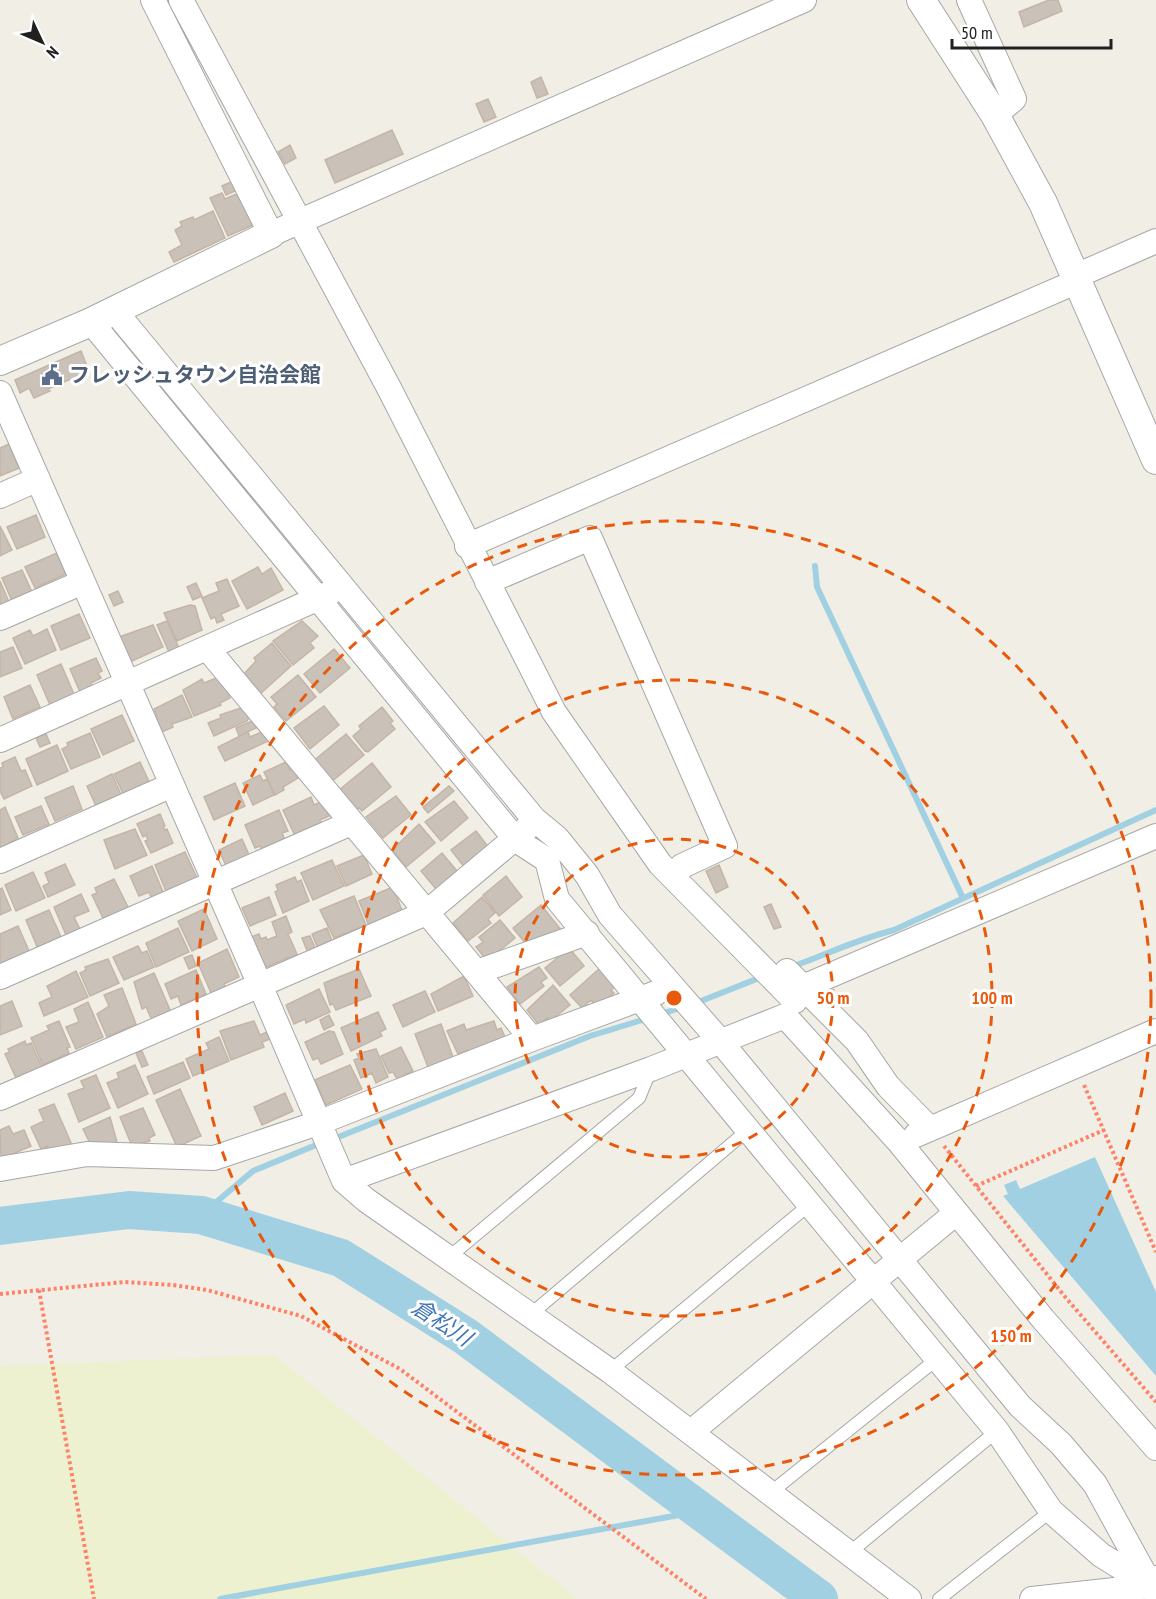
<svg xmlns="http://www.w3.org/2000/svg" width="1156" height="1599" font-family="'PT Sans Narrow','Noto Sans JP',sans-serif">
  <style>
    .farmland { fill: #edf1cf }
    .water { fill: #a2d0e3 }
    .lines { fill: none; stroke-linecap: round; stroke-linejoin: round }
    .stream { stroke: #a2d0e3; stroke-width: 6 }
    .river { stroke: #a2d0e3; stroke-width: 38 }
    .building { fill: #cac1b8; stroke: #c4b5a6; stroke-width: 1.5 }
    .service-casing { stroke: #a7a7a7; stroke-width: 14 }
    .minor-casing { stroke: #a7a7a7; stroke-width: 26 }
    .tertiary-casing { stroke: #a7a7a7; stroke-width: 30 }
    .path { stroke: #ff8168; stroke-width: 4; stroke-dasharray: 3 3; stroke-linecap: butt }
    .service { stroke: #fff; stroke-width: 12 }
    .minor { stroke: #fff; stroke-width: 24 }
    .tertiary { stroke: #fff; stroke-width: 28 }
    .ring { fill: none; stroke: #e8590c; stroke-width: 3; stroke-dasharray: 10 8 }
    .labels { text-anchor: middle; stroke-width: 6; stroke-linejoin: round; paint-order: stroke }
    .service-label { font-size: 21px; font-weight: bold; fill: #4e5e75; stroke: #fff; text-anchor: start }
    .water-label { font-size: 22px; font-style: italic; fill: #4276b9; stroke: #fff }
    .centre { fill: #e8590c; stroke: #fff; stroke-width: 3 }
    .ring-label { font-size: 18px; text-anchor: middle; font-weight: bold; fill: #e8590c; stroke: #fff; stroke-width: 6; stroke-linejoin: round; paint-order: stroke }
  </style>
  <rect width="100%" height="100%" fill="#f1eee5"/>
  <path class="farmland" d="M274 1355 577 1599H0V1366Z"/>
  <path class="water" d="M1095 1157 1156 1292V1376L1003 1196 1008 1194 1004 1185 1016 1180 1020 1189Z"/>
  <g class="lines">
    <path class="stream" d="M815 566 817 587 962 896
      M791 967C825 955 858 939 894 930L1156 810
      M696 1003 764 976
      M658 1015 683 1007
      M331 1140 590 1036 649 1018
      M201 1215 253 1171 321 1143
      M220 1599 701 1511"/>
    <path class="river" d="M0 1226 129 1210 201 1215 341 1258 465 1336 819 1599"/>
  </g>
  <path class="building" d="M1049 0H1058L1062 11 1024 27 1019 12Z
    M541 77 548 94 537 98 531 82Z
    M488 99 496 117 484 122 476 104Z
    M392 130 403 154 335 183 325 160Z
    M290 145 296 158 285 164 278 152Z
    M233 181 237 190 226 195 222 186Z
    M241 192 255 224 228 236 210 198 222 193 225 199Z
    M213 211 225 238 174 262 169 252 182 245 175 230 182 226 180 222 193 217 194 220Z
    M81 351 89 371 48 389 50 391 34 398 29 388 20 393 15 380Z
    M9 444 19 468 0 476V448Z
    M36 515 45 537 17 549 7 527Z
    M0 526 12 550 0 556Z
    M57 553 66 574 35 588 25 567Z
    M258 567 262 574 271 568 283 590 247 609 232 581Z
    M22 570 32 592 12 601 2 578Z
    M227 579 239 606 221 614 224 620 217 623 215 617 211 619 202 598 219 591 216 583Z
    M0 581 9 602 0 606Z
    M196 583 202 596 193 600 187 587Z
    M118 591 123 602 114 606 109 595Z
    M190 605 195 606 202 630 177 641 164 613Z
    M79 614 90 638 61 650 51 626Z
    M167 621 179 648 169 652 157 625Z
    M302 621 318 636 310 643 314 648 293 665 273 641Z
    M153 625 163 647 130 662 119 637Z
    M47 629 56 650 25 664 13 638 30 630 33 636Z
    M272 643 291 666 259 695 243 675 256 661 254 658Z
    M13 647 22 668 0 677V652Z
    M334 649 350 668 320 693 304 674Z
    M96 658 102 671 98 673 101 678 91 683 93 687 80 692 70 669Z
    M61 664 74 694 50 705 37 675Z
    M298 675 316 697 286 721 274 707 277 704 271 697Z
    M219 677 229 690 227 691 230 698 220 703 221 705 194 716 183 690 202 679 204 683Z
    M30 685 40 707 13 719 4 697Z
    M182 695 192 717 172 724 173 727 164 731H159L153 718 157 716 154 709Z
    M324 706 339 725 310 749 294 728Z
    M244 707 249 718 247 721 214 736 208 723 221 718 220 715Z
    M382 707 393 721 390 723 395 729 368 752 365 751 353 736 361 729 359 726Z
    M122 715 134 741 103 755 91 729Z
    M257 719 260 726 239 736 236 728Z
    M264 731 268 741 225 761 218 747 248 732 250 737Z
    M90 733 100 757 71 769 62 749 68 746 67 743Z
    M46 734 50 743 40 747 36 738Z
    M346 734 364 755 330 783 312 762Z
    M57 745 68 771 37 785 26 759Z
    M15 757 21 771 25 770 32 786 4 799 0 791V768L3 767 2 763Z
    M140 762 151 786 125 798 114 774Z
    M286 762 290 770 294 768 298 778 283 787 284 790 275 795 264 772Z
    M372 763 391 787 362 811 359 808 355 810 339 790Z
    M112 774 122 797 97 808 87 786Z
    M260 775 263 781 267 779 274 795 253 805 243 783Z
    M235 783 245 806 214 820 204 797Z
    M73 786 82 809 55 821 45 798Z
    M449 786 454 791 428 813 423 807Z
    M396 796 411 815 383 838 366 817Z
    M311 797 314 805 323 801 329 816 320 820 324 828 297 840 283 810Z
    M454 801 468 818 441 841 425 822Z
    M41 806 49 824 23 835 15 817Z
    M5 807 18 838 0 849V810Z
    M279 810 288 831 282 833 286 842 263 852 260 846 255 848 245 825Z
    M160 814 165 826 163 827 165 830 167 829 173 843 151 853 145 841 148 840 146 835 143 837 137 824Z
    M419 824 435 843 406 867 392 850Z
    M135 829 147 855 115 869 104 840Z
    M476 831 490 849 465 868 451 850Z
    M242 839 250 857 227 868 219 850Z
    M185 852 197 878 168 896 155 865Z
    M442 853 457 871 436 889 421 871Z
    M364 855 372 874 346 886 337 866Z
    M332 860 344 886 313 900 301 873Z
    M65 864 75 885 48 897 43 886 49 883 45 873Z
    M719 865 728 887 716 893 706 871Z
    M152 866 164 894 152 899 149 892 139 896 130 876Z
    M33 872 45 898 16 911 5 885Z
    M506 876 522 897 499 916 483 895Z
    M295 877 297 882 301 880 309 901 283 913 275 892 278 890 276 885Z
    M114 879 129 909 113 919 111 915 103 918 92 895 97 893 95 888Z
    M393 887 403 913 369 926 359 901Z
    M2 888 11 910 0 915V889Z
    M81 894 89 911 74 917 80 929 66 935 54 907Z
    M354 896 366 925 334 938 320 910Z
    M269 897 276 915 250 926 242 908Z
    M482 897 495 913 488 919 491 923 468 941 453 923Z
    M771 904 781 927 774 929 764 907Z
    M541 905 562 931 536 944 533 939 526 944 513 928Z
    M204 909 217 939 192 951 178 921Z
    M49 910 62 939 38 949 26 920Z
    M286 916 292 932 288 934 297 954 264 968 251 937 259 934 261 939 266 937 267 940 277 936 272 922Z
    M500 920 515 938 487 961 476 947 483 942 479 937Z
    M18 926 30 953 0 966V934Z
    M178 928 189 952 156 967 146 943Z
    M327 928 333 943 318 949 312 934Z
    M310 936 316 950 308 953 302 938Z
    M138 946 142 953 147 951 154 967 124 980 113 957Z
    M569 948 584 966 560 986 545 968Z
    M227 949 239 977 224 984 226 989 212 995 198 963Z
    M192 955 196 966 189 969 184 958Z
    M108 959 119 983 90 996 80 973 86 970 85 967Z
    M539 967 547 978 541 982 544 986 520 1004 507 987Z
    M600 968 614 983 615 987 611 990 614 993 603 1003 600 1000 595 1005 591 1000 582 1008 570 995Z
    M359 969 371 996 336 1010 333 1004 330 1005 324 983Z
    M196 970 206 994 181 1005 178 996 171 999 165 984Z
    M76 971 88 997 44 1016 39 1003 52 997 47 986Z
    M154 973 171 1012 152 1020 146 1007 142 1009 134 982Z
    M464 976 473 996 438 1011 431 994Z
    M553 985 570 1005 549 1022 547 1018 539 1025 527 1010Z
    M122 988 136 1024 107 1037 97 1014 109 1006 104 995Z
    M319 989 330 1012 306 1023 305 1019 294 1024 286 1005Z
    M425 991 435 1012 403 1027 393 1005Z
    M12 1001 22 1026 0 1035V1006Z
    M88 1002 103 1037 76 1049 66 1027 79 1022 74 1009Z
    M378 1012 386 1029 380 1032 382 1036 351 1051 341 1028Z
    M329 1015 334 1025 324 1030 320 1020Z
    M59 1021 70 1047 67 1048 69 1053 43 1065 31 1038 49 1030 47 1026Z
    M254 1021 260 1035 267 1032 270 1039 262 1042 264 1047 231 1060 220 1031Z
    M494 1021 497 1030 501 1028 505 1037 469 1054 467 1050 458 1054 447 1031 464 1024 466 1030Z
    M441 1024 453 1057 448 1059 449 1062 428 1067 415 1034Z
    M329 1031 334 1032 343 1054 321 1064 318 1058 313 1060 305 1042Z
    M219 1037 229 1061 193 1076 186 1059 209 1049 206 1043Z
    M25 1041 26 1045 31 1043 42 1067 16 1078 5 1054 10 1052 8 1049Z
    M401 1047 413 1071 397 1079 393 1072 389 1073 381 1056Z
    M376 1049 388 1077 376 1083 372 1073 361 1078 354 1060 359 1058 357 1054Z
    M142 1051 148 1065 142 1067 136 1053Z
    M183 1062 190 1078 154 1094 147 1077Z
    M135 1065 148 1094 118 1108 107 1083 119 1078 117 1073Z
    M350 1065 362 1089 326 1105 315 1080Z
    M96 1075 110 1108 79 1122 68 1094 84 1088 81 1081Z
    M180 1089 201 1136 177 1147 156 1100Z
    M285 1093 293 1111 262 1125 254 1107Z
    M54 1104 72 1145 50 1152 47 1146 41 1149 31 1127 44 1121 39 1110Z
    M143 1108 155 1135 149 1138 150 1141 132 1146 120 1117Z
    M110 1117 117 1142 93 1149 83 1129Z
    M9 1126 13 1134 24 1130 31 1146 1 1159 0 1130Z"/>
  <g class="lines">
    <defs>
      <path id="service" d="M448 1258 639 1098 651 1069
        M530 1315 749 1129
        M610 1371 810 1204
        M770 1493 937 1359
        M849 1553 997 1431
        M939 1599 1051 1511"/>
      <path id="minor" d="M153 0 271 234 804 0
        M181 0 389 388 554 712 660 864 795 1001
        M969 0 1014 99 995 115
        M1076 276 1156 241
        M114 310 534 819 557 838 587 875 610 915 721 1042 1020 1406 1061 1444 1095 1484 1150 1584
        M91 322 516 840 547 860 557 899 997 1431 1051 1511 1101 1555 1151 1586
        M0 393 260 985 426 913 526 829
        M0 496 38 479
        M467 546 1078 281
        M487 582 590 538 725 846 682 866
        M0 618 83 582
        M207 648 532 1039
        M0 740 330 593
        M0 861 172 785
        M787 971 857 1041 888 1086 930 1129
        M477 972 587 933
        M0 977 351 823
        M796 998 803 987 1156 836
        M0 1098 260 985 344 1181 366 1200 610 1371 909 1599
        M916 1135 1156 1031
        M0 1169 87 1154 214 1158 318 1123 532 1039 656 993
        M344 1181 651 1069 785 1016 900 1143 1043 1319 1156 1448
        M691 1432 956 1213
        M1032 1599 1151 1586"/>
      <path id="tertiary" d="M921 0 995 115 1043 203 1156 460
        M0 361 91 322 271 234
        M1151 1586 1156 1580"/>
    </defs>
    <use href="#service" class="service-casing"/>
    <use href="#minor" class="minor-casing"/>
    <use href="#tertiary" class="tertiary-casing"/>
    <path class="path" d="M1084 1085 1156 1252
      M944 1146 1066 1298 1156 1402
      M976 1186 1104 1130
      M39 1290 94 1599
      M0 1294 125 1282 173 1285 207 1290 301 1316 400 1369 706 1599"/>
    <use href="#service" class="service"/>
    <use href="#minor" class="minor"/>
    <use href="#tertiary" class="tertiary"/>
  </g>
  <g class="ring">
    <circle cx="674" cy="998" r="159"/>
    <circle cx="674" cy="998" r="318"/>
    <circle cx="674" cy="998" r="477"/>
  </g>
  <defs>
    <symbol id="civic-bare" viewBox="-9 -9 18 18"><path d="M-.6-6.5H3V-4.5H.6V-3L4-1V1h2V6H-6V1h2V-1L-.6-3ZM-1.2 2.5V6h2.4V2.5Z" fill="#5c6f8a" stroke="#fff" stroke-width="2.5" paint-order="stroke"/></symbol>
  </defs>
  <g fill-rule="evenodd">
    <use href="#civic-bare" x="37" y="360" width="30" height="30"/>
  </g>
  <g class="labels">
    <g class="service-label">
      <text x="69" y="382">フレッシュタウン自治会館</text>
    </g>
    <g class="water-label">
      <text transform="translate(442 1322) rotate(33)" y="8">倉松川</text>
    </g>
  </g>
  <circle cx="674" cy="998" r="9" class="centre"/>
  <g class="ring-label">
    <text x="833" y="1004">50 m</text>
    <text x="992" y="1004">100 m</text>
    <text x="1011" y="1342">150 m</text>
  </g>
  <g transform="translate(42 42) rotate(134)" stroke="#ffffff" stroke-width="4.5" paint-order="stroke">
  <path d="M0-4.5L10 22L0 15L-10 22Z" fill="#202020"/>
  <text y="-9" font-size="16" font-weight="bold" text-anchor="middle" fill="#202020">N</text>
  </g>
  <path d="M952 39v9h159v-9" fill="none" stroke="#202020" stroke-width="3"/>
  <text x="961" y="39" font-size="18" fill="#202020" stroke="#ffffff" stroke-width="4.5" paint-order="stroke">50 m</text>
</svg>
